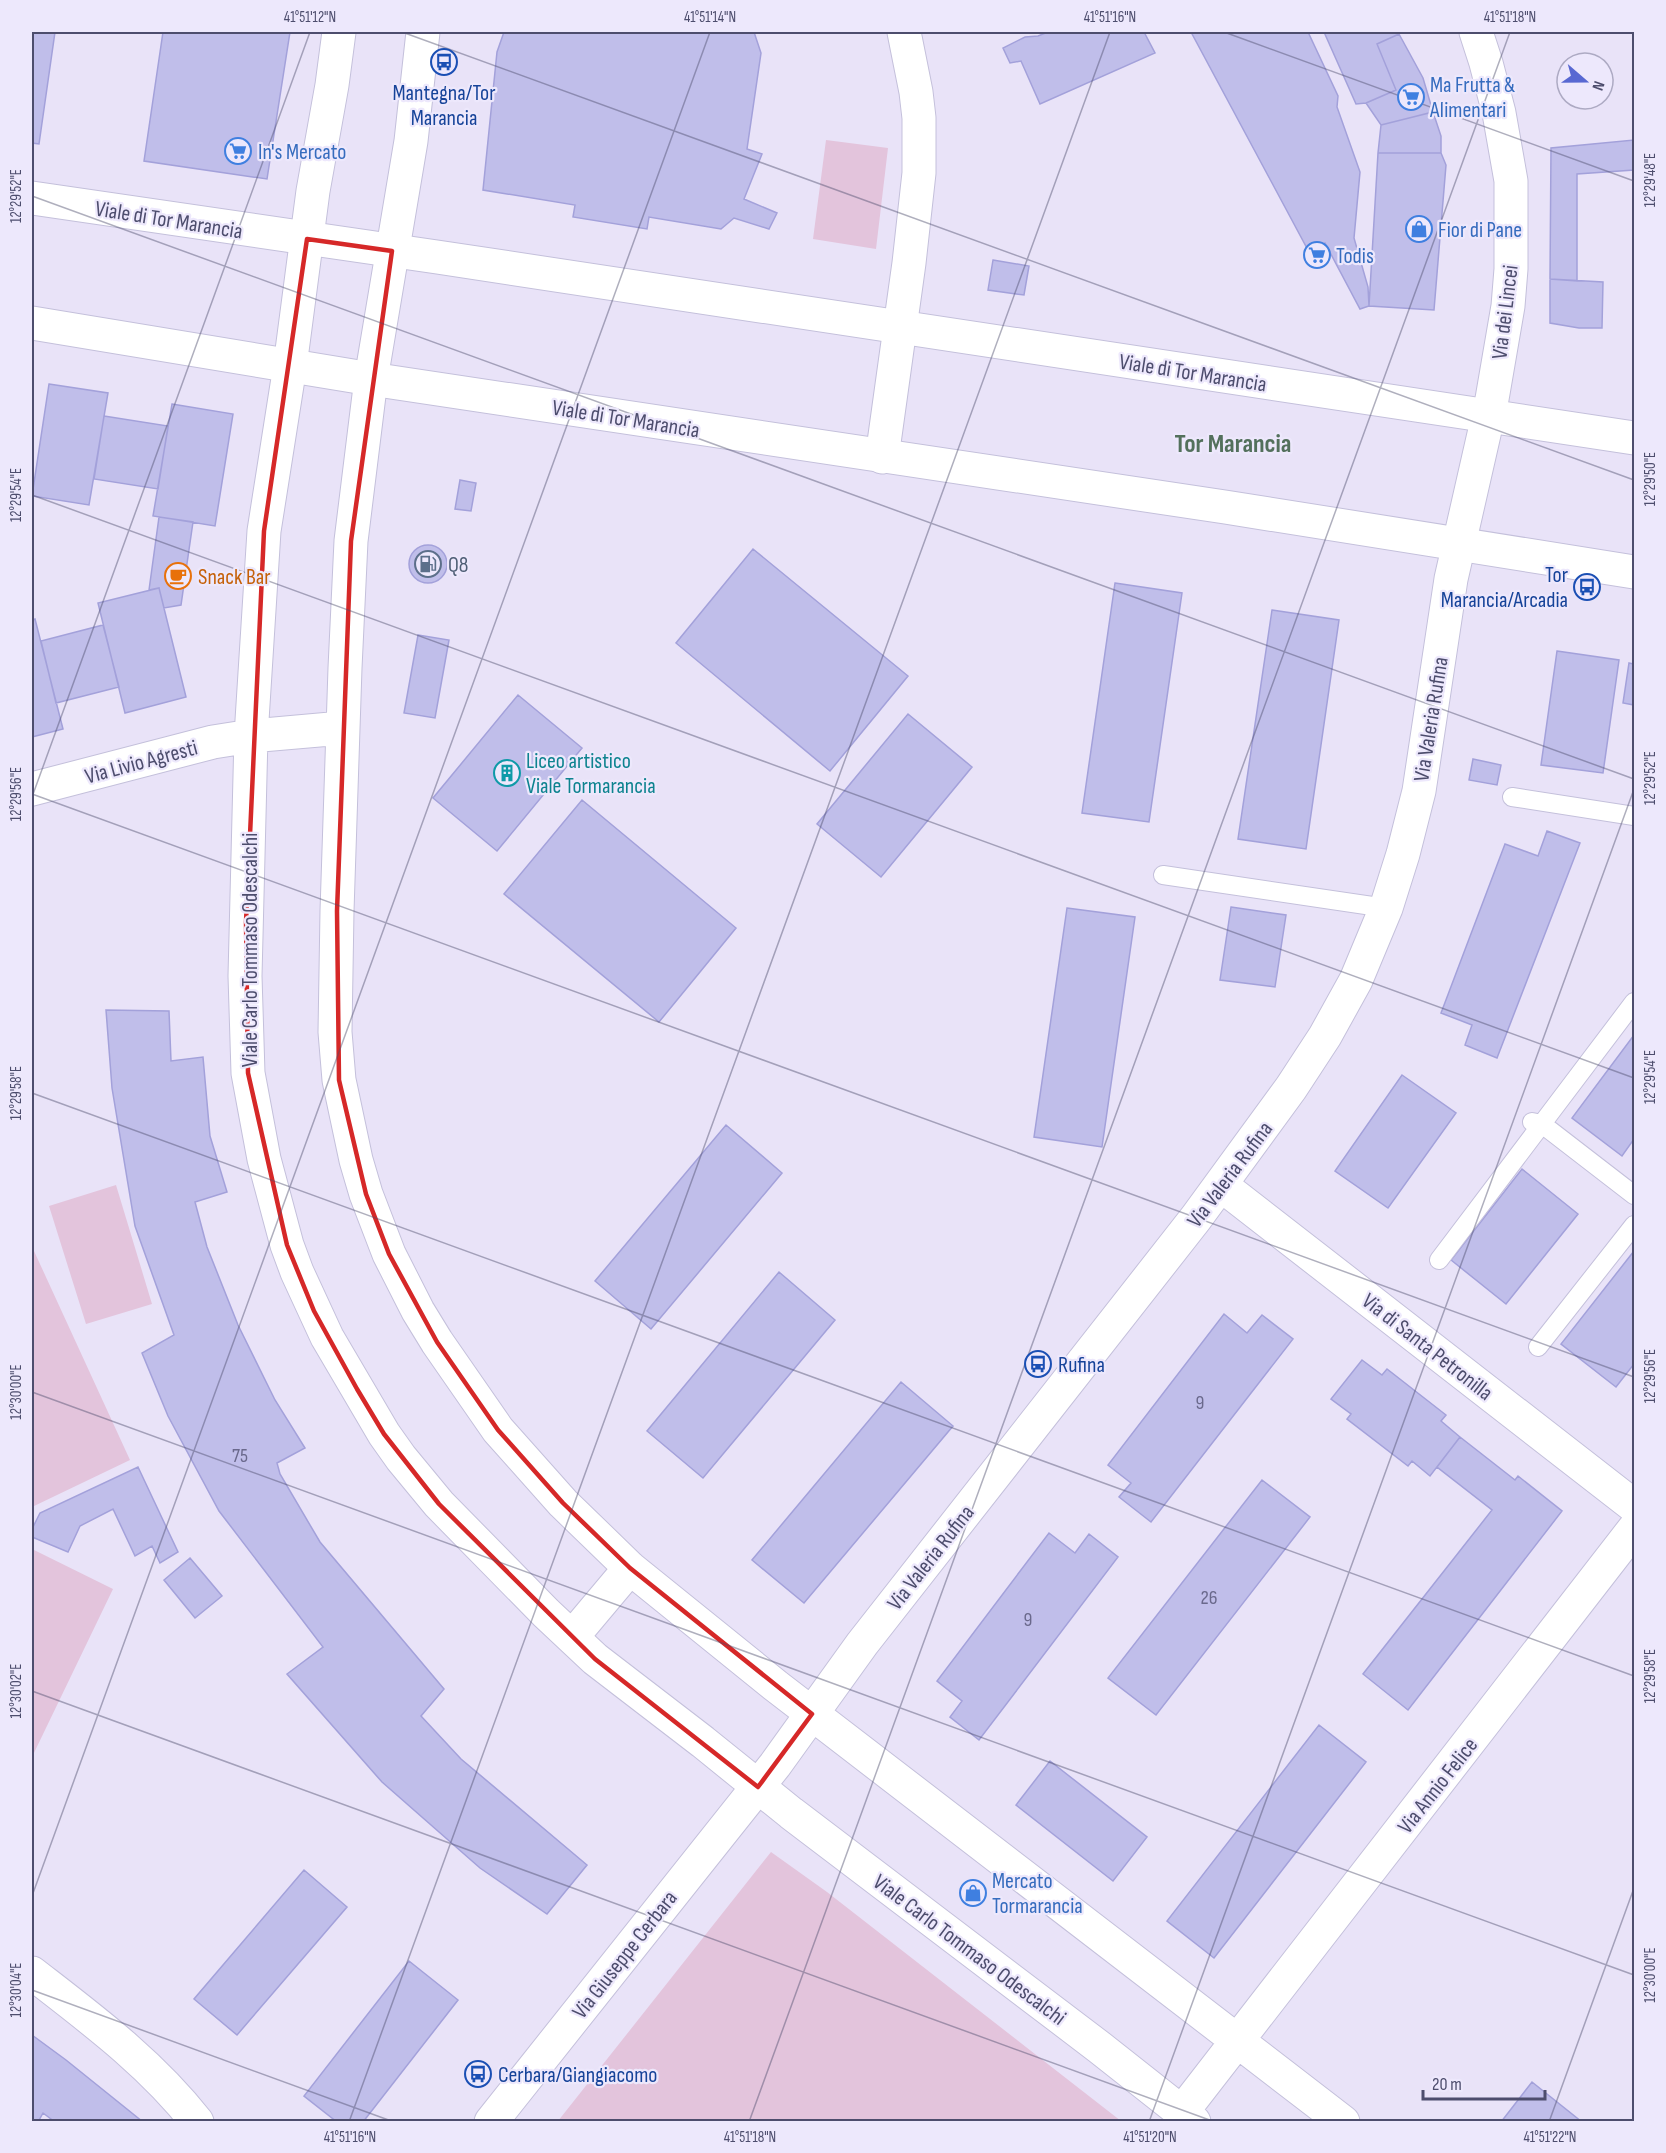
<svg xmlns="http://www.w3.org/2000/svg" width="1666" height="2153" font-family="'Sofia Sans Condensed',sans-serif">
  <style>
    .green { fill: #e3c4dc }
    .building { fill: #c0beea; stroke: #a3a1da; stroke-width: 1.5 }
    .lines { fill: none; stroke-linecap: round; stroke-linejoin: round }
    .service-casing { stroke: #c4c0db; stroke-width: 20 }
    .minor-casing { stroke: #c4c0db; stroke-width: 35 }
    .tertiary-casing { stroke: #c4c0db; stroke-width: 35 }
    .service { stroke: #fff; stroke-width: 18 }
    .minor { stroke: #fff; stroke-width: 33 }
    .tertiary { stroke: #fff; stroke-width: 33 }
    .marked { fill: none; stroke: #d62828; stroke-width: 4.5; stroke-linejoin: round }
    .ticks { fill: none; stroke: #4d4d6d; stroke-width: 1.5; stroke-opacity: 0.45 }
    .labels { text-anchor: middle; stroke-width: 4.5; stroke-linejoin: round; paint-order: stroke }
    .number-label { font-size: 20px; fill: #6a698c }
    .shop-label { font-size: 22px; fill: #366cbe; stroke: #ede8fc; text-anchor: start }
    .transit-label { font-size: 22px; fill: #164399; stroke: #ede8fc; text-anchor: start }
    .street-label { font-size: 22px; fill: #4d4d6d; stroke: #ede8fc }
    .service-label { font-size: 22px; fill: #4e5e75; stroke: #ede8fc; text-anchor: start }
    .food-label { font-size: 22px; fill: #c56008; stroke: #ede8fc; text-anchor: start }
    .culture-label { font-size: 22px; fill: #0d838f; stroke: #ede8fc; text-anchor: start }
    .quarter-label { font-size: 26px; font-weight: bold; fill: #53705c; stroke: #ede8fc }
    .neatline { fill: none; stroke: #4d4d6d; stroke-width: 2 }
    .ticks-label { font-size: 15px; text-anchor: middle; fill: #4d4d6d }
  </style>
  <rect width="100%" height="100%" fill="#e9e3f8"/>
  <path class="green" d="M826 140 888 148 876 249 813 239Z
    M116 1185 152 1304 86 1324 49 1206Z
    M34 1251 130 1460 32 1507V1252Z
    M32 1549 113 1589 32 1757Z
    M771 1852 827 1892 1121 2121H558Z"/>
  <path class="building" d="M32 32H55L39 144 32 143Z
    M163 32H290L267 179 144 161Z
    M504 32H754L761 53 747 149 762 154 744 199 777 213 769 229 734 218 721 229 649 217 647 229 573 217 575 205 483 190 497 52Z
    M1048 32H1144L1155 53 1040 104 1021 61 1010 63 1003 48 1025 37 1038 36Z
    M1191 32H1308L1338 96 1337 107 1360 172 1354 238 1368 287 1369 306 1360 309 1325 243 1309 252Z
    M1324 32H1398L1399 34 1377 44 1396 90 1366 103 1356 104Z
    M1399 34 1423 78 1433 112 1381 125 1366 103 1396 90 1377 44Z
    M1433 112 1441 136V153H1378L1381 125Z
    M1634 140V170L1577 174V281L1550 279 1551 148Z
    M1378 153H1441L1446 165 1434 310 1369 306Z
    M993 260 1029 266 1024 295 988 290Z
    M1550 279 1603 282 1602 328H1579L1550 323Z
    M49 384 108 393 89 505 32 496Z
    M172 404 233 414 215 526 153 516Z
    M104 416 168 426 158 489 94 479Z
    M460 480 476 483 471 511 455 509Z
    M159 517 193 522 181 605 164 608 159 588 149 590Z
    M409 564a19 19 0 1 1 38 0a19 19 0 1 1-38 0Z
    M753 549 908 676 830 771 676 643Z
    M1115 583 1182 593 1149 822 1082 813Z
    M159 588 186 697 125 713 98 603Z
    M1272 610 1339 620 1306 849 1238 839Z
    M35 619 63 729 32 737V620Z
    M103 625 119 687 56 703 41 641Z
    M418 635 449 640 435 718 404 713Z
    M1557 651 1619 660 1603 773 1541 765Z
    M1629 663 1634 664V705L1623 703Z
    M518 695 582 748 497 851 433 798Z
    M908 714 972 767 881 877 817 824Z
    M1473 759 1501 765 1497 785 1469 780Z
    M582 800 736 928 659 1022 504 894Z
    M1547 831 1580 843 1497 1058 1465 1045 1472 1025 1441 1013 1505 844 1538 856Z
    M1231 907 1286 915 1275 987 1220 980Z
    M1067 908 1135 917 1102 1147 1034 1137Z
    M106 1010 169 1011 171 1061 203 1057 210 1136 227 1192 195 1202 207 1247 238 1325 275 1400 305 1448 277 1463 280 1474 320 1542 444 1689 421 1716 461 1759 587 1865 547 1914 480 1868 382 1782 287 1674 323 1647 219 1511 168 1416 142 1353 174 1335 135 1226 112 1088Z
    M1634 1035V1139L1622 1156 1572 1118Z
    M1402 1075 1456 1113 1388 1208 1335 1171Z
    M726 1125 782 1173 651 1329 595 1281Z
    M1522 1169 1578 1214 1506 1304 1451 1260Z
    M1634 1251V1364L1616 1387 1561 1344Z
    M779 1272 835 1320 703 1478 647 1431Z
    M1224 1314 1247 1333 1262 1315 1293 1339 1151 1522 1119 1497 1131 1483 1108 1465Z
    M1362 1360 1382 1375 1387 1369 1446 1415 1441 1421 1460 1437 1430 1476 1412 1461 1408 1466 1347 1419 1351 1414 1331 1399Z
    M901 1382 953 1426 804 1603 752 1560Z
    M1460 1437 1515 1480 1518 1476 1562 1511 1408 1710 1363 1674 1492 1510 1437 1467Z
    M138 1467 178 1552 160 1563 152 1546 135 1556 113 1509 80 1526 68 1552 32 1537V1529L40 1513Z
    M1262 1480 1310 1517 1156 1715 1108 1678Z
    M1049 1533 1075 1553 1089 1534 1118 1557 979 1740 950 1717 962 1701 937 1681Z
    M190 1558 222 1596 195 1618 164 1580Z
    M1319 1725 1366 1762 1214 1958 1167 1921Z
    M1050 1761 1147 1837 1113 1881 1016 1805Z
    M304 1870 347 1907 237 2035 194 1999Z
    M409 1961 458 2000 363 2122H337L304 2096Z
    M32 2035 66 2060 143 2122H55L43 2113 38 2122H32Z
    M1532 2082 1582 2122H1501Z"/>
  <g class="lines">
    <defs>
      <path id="service" d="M1512 797 1634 816
        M1163 875 1386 908
        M1532 1122 1542 1124 1634 1195
        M1439 1260 1634 1002
        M1538 1347 1634 1225"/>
      <path id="minor" d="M339 32 332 85 313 191 290 366 264 531 251 736 245 976 248 1073 264 1159 287 1245 297 1272 327 1337 384 1434 401 1458 439 1504 546 1613 595 1659 703 1742 791 1813 1099 2047 1194 2122
        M423 32 411 141 371 379 351 541 345 668 337 911 335 1032 339 1080 356 1160 366 1194 389 1254 418 1311 437 1342 498 1430 563 1503 630 1568 776 1686 1343 2122
        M882 457 909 263 919 173V118L916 92 904 32
        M32 789 213 742 251 736 342 728
        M1221 1185 1634 1506
        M572 1637 630 1568
        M32 1973C90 2018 151 2063 197 2122
        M1182 2112 1634 1529
        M491 2122 775 1765 862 1644 1196 1218 1291 1088 1325 1036 1356 980 1386 908 1403 854 1419 791 1451 579 1492 399 1508 306 1511 269V181L1499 113 1486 63 1476 32"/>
      <path id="tertiary" d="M32 198 437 257 1634 438
        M32 323 371 379 1225 507 1634 572"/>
    </defs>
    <use href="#service" class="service-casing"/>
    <use href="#minor" class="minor-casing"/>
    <use href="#tertiary" class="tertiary-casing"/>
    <use href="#service" class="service"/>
    <use href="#minor" class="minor"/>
    <use href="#tertiary" class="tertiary"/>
  </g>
  <path class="marked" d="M307 239 392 251 351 541 337 911 339 1080 366 1194 389 1254 437 1342 498 1430 563 1503 630 1568 812 1714 758 1787 595 1659 439 1504 384 1434 357 1389 314 1311 287 1245 248 1073 246 922 264 531Z"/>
  <path class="ticks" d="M402 32 1634 480M1224 32 1634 181M32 196 1634 779M32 495 1634 1078M32 794 1634 1377M32 797 310 32M32 1093 1634 1676M32 1392 1634 1975M32 1691 1215 2122M32 1896 710 32M32 1990 394 2122M349 2122 1110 32M749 2122 1510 32M1149 2122 1634 789M1549 2122 1634 1888"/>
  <defs>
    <symbol id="bus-ring" viewBox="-11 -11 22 22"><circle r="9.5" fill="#ede8fc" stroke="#1a4fb4" stroke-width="1.5"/><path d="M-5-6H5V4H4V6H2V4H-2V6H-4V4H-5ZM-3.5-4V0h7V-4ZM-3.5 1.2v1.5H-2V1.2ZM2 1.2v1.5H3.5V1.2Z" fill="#1a4fb4"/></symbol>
    <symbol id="supermarket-ring" viewBox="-11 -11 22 22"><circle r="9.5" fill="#ede8fc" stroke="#3f7fe0" stroke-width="1.5"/><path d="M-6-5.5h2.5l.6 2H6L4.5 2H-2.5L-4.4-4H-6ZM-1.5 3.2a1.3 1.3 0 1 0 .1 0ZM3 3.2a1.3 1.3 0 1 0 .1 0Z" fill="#3f7fe0"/></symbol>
    <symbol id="shop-ring" viewBox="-11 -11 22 22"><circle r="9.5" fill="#ede8fc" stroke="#3f7fe0" stroke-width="1.5"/><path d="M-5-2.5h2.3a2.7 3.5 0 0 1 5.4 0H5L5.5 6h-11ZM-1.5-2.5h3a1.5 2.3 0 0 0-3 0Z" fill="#3f7fe0"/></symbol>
    <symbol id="fuel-ring" viewBox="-11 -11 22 22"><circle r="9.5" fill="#ede8fc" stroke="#5c6f8a" stroke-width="1.5"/><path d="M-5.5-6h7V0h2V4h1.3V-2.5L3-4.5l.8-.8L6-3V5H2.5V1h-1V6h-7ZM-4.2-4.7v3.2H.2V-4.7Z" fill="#5c6f8a"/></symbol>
    <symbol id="cafe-ring" viewBox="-11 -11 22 22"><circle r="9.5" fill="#ede8fc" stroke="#e8710a" stroke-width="1.5"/><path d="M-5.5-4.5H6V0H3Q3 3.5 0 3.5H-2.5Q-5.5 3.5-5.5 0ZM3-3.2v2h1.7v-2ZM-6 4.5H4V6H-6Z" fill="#e8710a"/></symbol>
    <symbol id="building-ring" viewBox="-11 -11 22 22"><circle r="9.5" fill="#ede8fc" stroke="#0f9aa8" stroke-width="1.5"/><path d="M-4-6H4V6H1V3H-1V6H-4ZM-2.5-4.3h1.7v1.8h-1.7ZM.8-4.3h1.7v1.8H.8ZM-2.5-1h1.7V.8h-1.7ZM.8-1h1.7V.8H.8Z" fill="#0f9aa8"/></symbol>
  </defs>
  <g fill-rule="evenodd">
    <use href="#bus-ring" x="429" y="47" width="30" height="30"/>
    <use href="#supermarket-ring" x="1396" y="82" width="30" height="30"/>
    <use href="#supermarket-ring" x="223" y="136" width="30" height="30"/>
    <use href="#shop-ring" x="1404" y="214" width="30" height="30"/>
    <use href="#supermarket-ring" x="1302" y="240" width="30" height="30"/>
    <use href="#fuel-ring" x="413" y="549" width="30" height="30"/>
    <use href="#cafe-ring" x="163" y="561" width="30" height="30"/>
    <use href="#bus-ring" x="1572" y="572" width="30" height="30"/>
    <use href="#building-ring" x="492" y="758" width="30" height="30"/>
    <use href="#bus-ring" x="1023" y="1349" width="30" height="30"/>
    <use href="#shop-ring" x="958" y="1878" width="30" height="30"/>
    <use href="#bus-ring" x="463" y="2059" width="30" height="30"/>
  </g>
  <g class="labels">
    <g class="number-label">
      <text x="1200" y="1409">9</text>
      <text x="240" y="1462">75</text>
      <text x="1209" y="1604">26</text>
      <text x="1028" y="1626">9</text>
    </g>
    <g class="shop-label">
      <text x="1430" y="92">Ma Frutta &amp;<tspan x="1430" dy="25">Alimentari</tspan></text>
      <text x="258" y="159">In's Mercato</text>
      <text x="1438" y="237">Fior di Pane</text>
      <text x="1336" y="263">Todis</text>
      <text x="992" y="1888">Mercato<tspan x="992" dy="25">Tormarancia</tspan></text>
    </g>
    <g class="transit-label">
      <text x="444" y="100" text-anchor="middle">Mantegna/Tor<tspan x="444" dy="25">Marancia</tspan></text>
      <text x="1568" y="582" text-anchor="end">Tor<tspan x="1568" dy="25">Marancia/Arcadia</tspan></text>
      <text x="1058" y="1372">Rufina</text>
      <text x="498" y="2082">Cerbara/Giangiacomo</text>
    </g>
    <g class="street-label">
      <text transform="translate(169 219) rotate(9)" y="8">Viale di Tor Marancia</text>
      <text transform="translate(1504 312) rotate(-83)" y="8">Via dei Lincei</text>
      <text transform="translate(1193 372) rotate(9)" y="8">Viale di Tor Marancia</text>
      <text transform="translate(626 418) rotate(9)" y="8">Viale di Tor Marancia</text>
      <text transform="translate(1430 719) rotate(-81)" y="8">Via Valeria Rufina</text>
      <text transform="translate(141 761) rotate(-15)" y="8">Via Livio Agresti</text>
      <text transform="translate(249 950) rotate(-90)" y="8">Viale Carlo Tommaso Odescalchi</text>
      <text transform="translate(1229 1174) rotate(-53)" y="8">Via Valeria Rufina</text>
      <text transform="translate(1428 1346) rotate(38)" y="8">Via di Santa Petronilla</text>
      <text transform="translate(930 1557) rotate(-52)" y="8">Via Valeria Rufina</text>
      <text transform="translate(1437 1785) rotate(-52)" y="8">Via Annio Felice</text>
      <text transform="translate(970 1949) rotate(37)" y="8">Viale Carlo Tommaso Odescalchi</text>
      <text transform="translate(624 1954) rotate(-52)" y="8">Via Giuseppe Cerbara</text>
    </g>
    <g class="service-label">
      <text x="448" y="572">Q8</text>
    </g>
    <g class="food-label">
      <text x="198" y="584">Snack Bar</text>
    </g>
    <g class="culture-label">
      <text x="526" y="768">Liceo artistico<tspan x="526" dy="25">Viale Tormarancia</tspan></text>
    </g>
    <g class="quarter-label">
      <text x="1233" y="452">Tor Marancia</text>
    </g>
  </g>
  <rect width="1666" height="2153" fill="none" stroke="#ede8fc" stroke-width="66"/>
  <g transform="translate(1585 81) rotate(110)"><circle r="28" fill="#ede8fc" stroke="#adaac3" stroke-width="1.5"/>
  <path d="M0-4.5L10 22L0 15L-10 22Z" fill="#5868d2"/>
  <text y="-9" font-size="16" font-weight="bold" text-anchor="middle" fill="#4d4d6d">N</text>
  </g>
  <path d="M1423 2090v9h122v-9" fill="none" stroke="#4d4d6d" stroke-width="3"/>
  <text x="1432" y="2090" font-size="18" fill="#4d4d6d" stroke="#ede8fc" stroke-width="4.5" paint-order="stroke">20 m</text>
  <rect x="33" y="33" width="1600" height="2087" class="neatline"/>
  <g class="ticks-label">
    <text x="310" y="22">41°51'12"N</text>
    <text x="710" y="22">41°51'14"N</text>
    <text x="1110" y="22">41°51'16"N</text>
    <text x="1510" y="22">41°51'18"N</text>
    <text transform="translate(1650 180) rotate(-90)" y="5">12°29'48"E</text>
    <text transform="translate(16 196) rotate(-90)" y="5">12°29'52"E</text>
    <text transform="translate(1650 479) rotate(-90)" y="5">12°29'50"E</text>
    <text transform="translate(16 495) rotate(-90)" y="5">12°29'54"E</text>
    <text transform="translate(1650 778) rotate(-90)" y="5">12°29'52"E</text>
    <text transform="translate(16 794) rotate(-90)" y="5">12°29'56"E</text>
    <text transform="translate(1650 1077) rotate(-90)" y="5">12°29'54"E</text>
    <text transform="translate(16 1093) rotate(-90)" y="5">12°29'58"E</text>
    <text transform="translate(1650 1376) rotate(-90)" y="5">12°29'56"E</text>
    <text transform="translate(16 1392) rotate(-90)" y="5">12°30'00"E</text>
    <text transform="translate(1650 1676) rotate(-90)" y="5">12°29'58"E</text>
    <text transform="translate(16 1691) rotate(-90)" y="5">12°30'02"E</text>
    <text transform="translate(1650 1975) rotate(-90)" y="5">12°30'00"E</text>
    <text transform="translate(16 1990) rotate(-90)" y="5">12°30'04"E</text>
    <text x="350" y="2142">41°51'16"N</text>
    <text x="750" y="2142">41°51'18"N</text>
    <text x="1150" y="2142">41°51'20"N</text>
    <text x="1550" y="2142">41°51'22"N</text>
  </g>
</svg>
